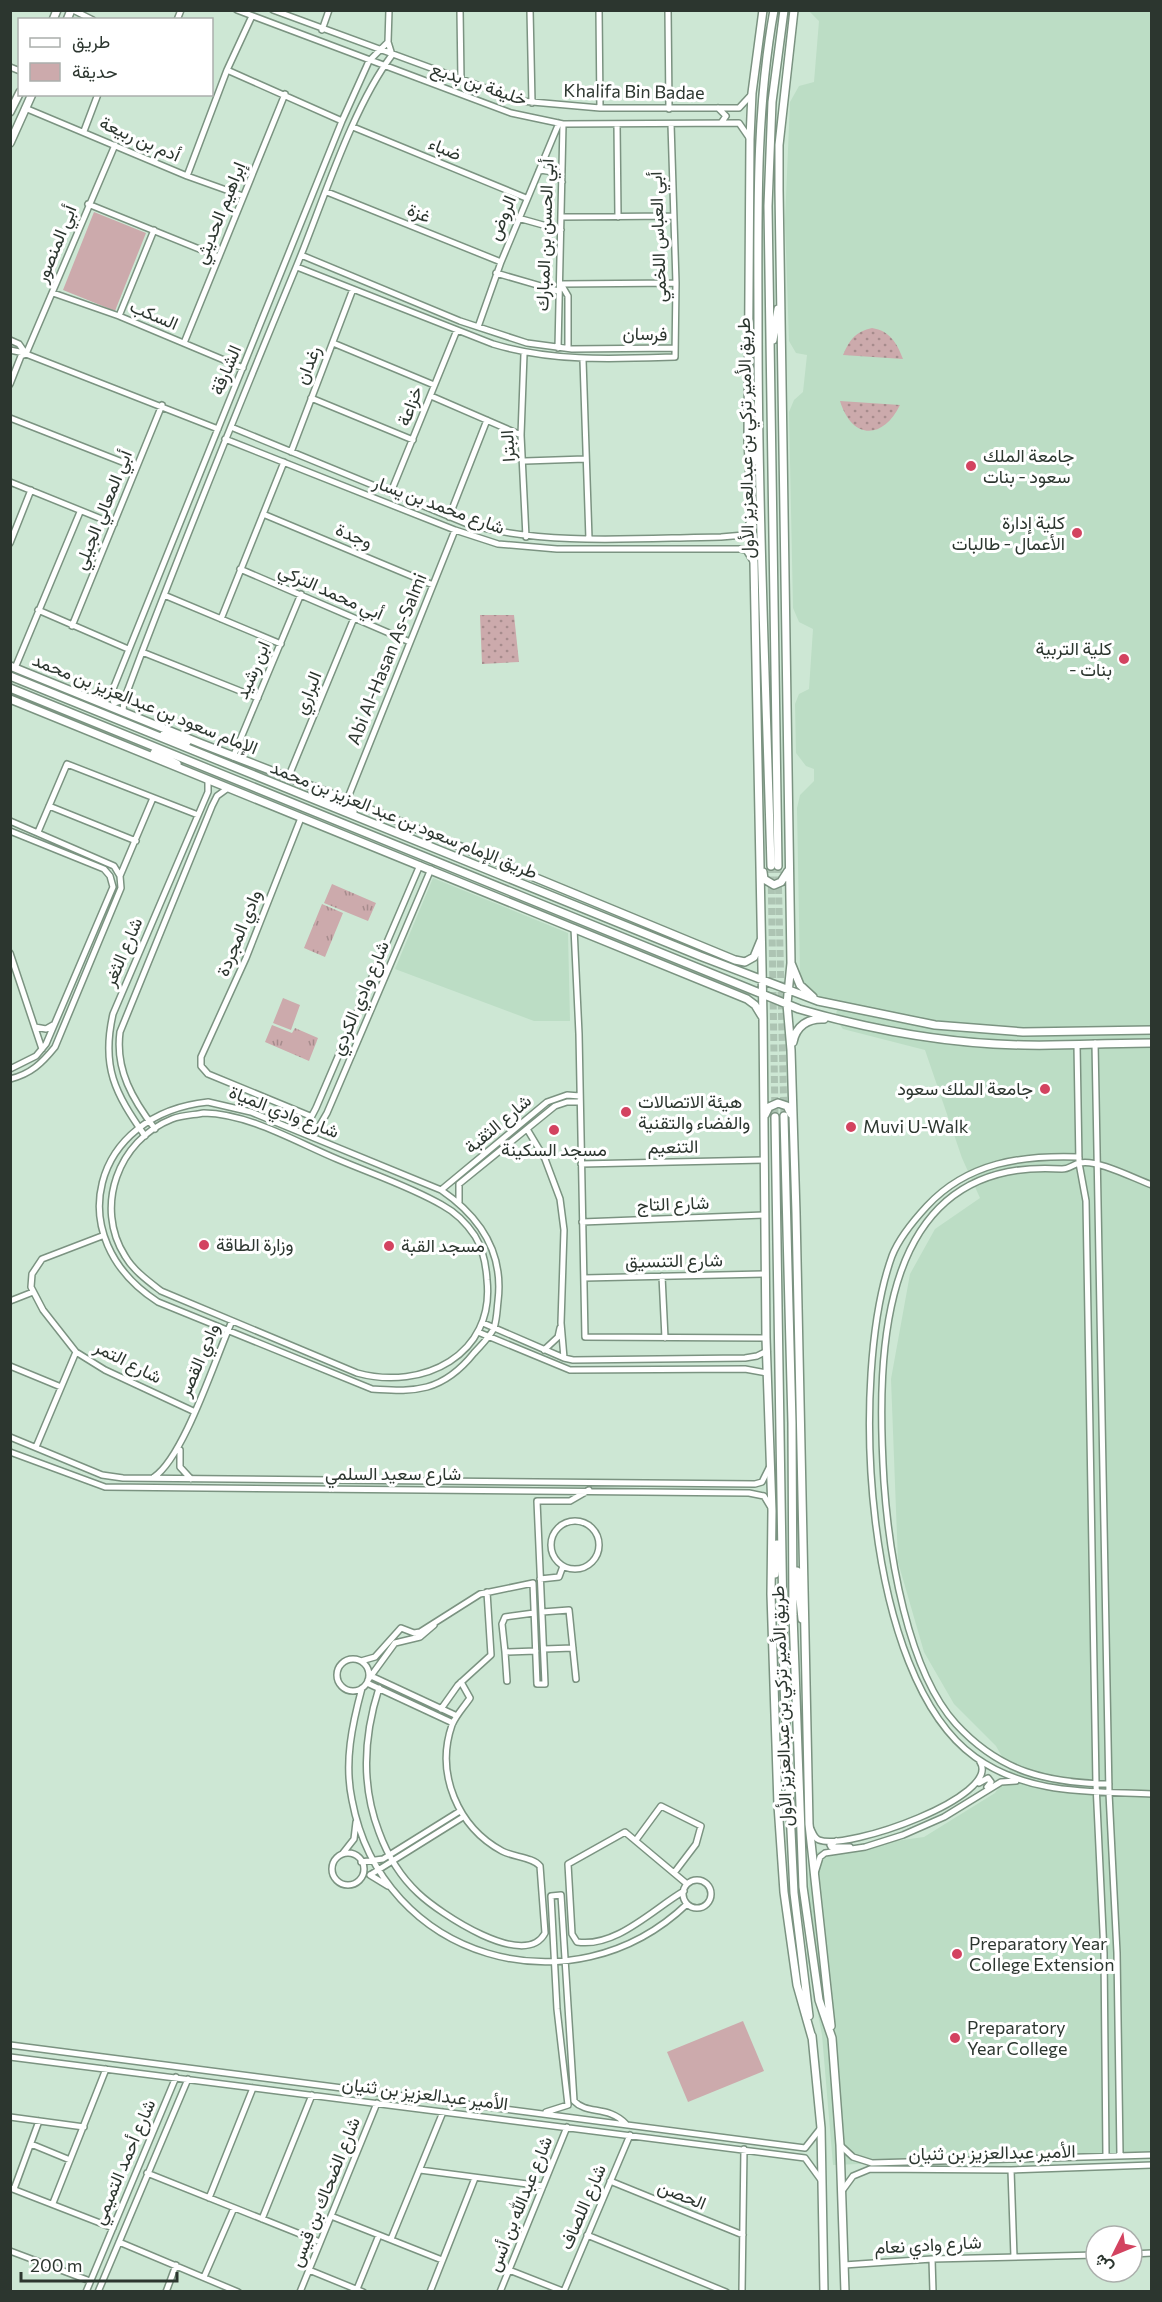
<svg xmlns="http://www.w3.org/2000/svg" width="1162" height="2302" font-family="Commissioner,Vazirmatn,sans-serif">
  <style>
    .built { fill: #bcddc5 }
    .grass { fill: url(#grass-tufts) }
    .park { fill: #ccaaac }
    .garden { fill: url(#garden-dots) }
    .lines { fill: none; stroke-linecap: round; stroke-linejoin: round }
    .major-tunnel { stroke: #adc4b3; stroke-width: 7; stroke-dasharray: 7 3.5; stroke-linecap: butt }
    .minor-casing { stroke: #7b9381; stroke-width: 8 }
    .major-casing { stroke: #7b9381; stroke-width: 10 }
    .minor { stroke: #fff; stroke-width: 5 }
    .major { stroke: #fff; stroke-width: 7 }
    .poi-dot { fill: #d34360; stroke: #fff; stroke-width: 2 }
    .labels { text-anchor: middle; stroke-width: 6; stroke-linejoin: round; paint-order: stroke }
    .street-label { font-size: 18px; fill: #2c362f; stroke: #fff }
    .poi-label { font-size: 18px; fill: #2c362f; stroke: #fff; text-anchor: start }
  </style>
  <defs>
    <pattern id="grass-tufts" width="24" height="20" patternUnits="userSpaceOnUse" patternTransform="scale(1.5)"><rect width="24" height="20" fill="#ccaaac"/><path d="M3 7l-1-3M5 7V3M7 7l1-3M15 17l-1-3M17 17v-4M19 17l1-3" fill="none" stroke="#a68b8c"/></pattern>
    <pattern id="garden-dots" width="8" height="8" patternUnits="userSpaceOnUse" patternTransform="scale(1.5)"><rect width="8" height="8" fill="#ccaaac"/><path d="M2 2h.1M6 6h.1" fill="none" stroke="#a68b8c" stroke-width="1.8" stroke-linecap="round"/></pattern>
  </defs>
  <rect width="100%" height="100%" fill="#cde7d4"/>
  <path class="built" d="M809 11H1151V2153L833 2165 822 2035 807 1957 809 1853 924 1837 995 1793 1010 1771 996 1746 954 1704 924 1652 898 1562 891 1379 910 1274 935 1229 980 1198 962 1158 925 1050 843 1029 835 1019 838 1005 811 993 803 983 800 973 797 808 800 795 814 781V769L806 766 796 753 795 704 799 694 809 689 813 629 799 622 793 608 789 412 794 400 803 392 807 355 796 353 789 341 785 221 790 102 799 86 814 82 819 21Z
    M433 878 568 933 570 1021H534L395 969Z"/>
  <path class="grass" d="M332 884 376 903 368 921 324 903Z
    M322 904 343 913 325 957 304 948Z
    M272 1025 292 1033 295 1028 318 1038 309 1061 265 1042Z"/>
  <path class="park" d="M94 212 146 233 115 311 63 290Z
    M283 998 300 1005 291 1030 273 1023Z
    M743 2021 764 2071 688 2102 667 2052Z"/>
  <path class="garden" d="M872 328C890 331 897 343 903 359L843 355C849 340 856 331 872 328Z
    M840 401 900 405C883 440 852 440 840 401Z
    M480 615H514L519 662 482 664Z"/>
  <g class="lines">
    <path class="major-tunnel" d="M771 866 775 1117
      M778 866 784 1116"/>
    <defs>
      <path id="minor" d="M73 10 93 20
        M237 10 511 113 563 124 739 123 750 139
        M273 10 521 101 600 108H739L752 94
        M460 10 461 80
        M530 10 532 103
        M599 10 600 108
        M668 10 669 109
        M177 20 181 10
        M322 30 329 10
        M10 67 20 71
        M227 70 342 121
        M25 108 187 176 243 196
        M718 108 726 116 721 123
        M617 124 618 217
        M353 127 526 198
        M84 131 98 94
        M539 171C549 169 556 174 562 182
        M187 176 227 70 252 16
        M327 192 501 262
        M88 204 219 257
        M561 217 672 216
        M518 218 561 230
        M301 255 460 321 527 343 572 349 675 348
        M297 267 493 344C553 362 613 359 675 357L676 283 671 124
        M496 273 558 291
        M561 284 676 283
        M561 284 568 296V348
        M53 293 119 316 243 368
        M119 316 154 230
        M478 327 501 262 559 123
        M10 340 19 344 26 354 218 429
        M184 343 285 94
        M333 343 434 385
        M558 348 563 124
        M10 350 24 353
        M524 354 521 435 526 537
        M583 360 589 539
        M10 384 21 356 26 354 115 145
        M431 396 521 435
        M311 398 413 440
        M10 418 135 467
        M231 427 470 525C552 546 637 538 721 537L744 535 750 521
        M225 439 455 530 498 544 557 549H740L746 550 754 563
        M291 452 353 289
        M525 461 585 459
        M10 482 114 524
        M391 492 457 330
        M263 514 433 585
        M449 517 487 420
        M10 543 31 490
        M240 569 410 642
        M164 595 281 644
        M38 610 128 649
        M221 619 284 462
        M72 626 162 405
        M142 652 258 698
        M15 668 80 512
        M111 694 114 703 124 700
        M104 703 111 694 342 121 369 61 388 42
        M123 711 124 700 142 652C192 522 244 393 297 265 323 202 352 108 392 55L388 42 389 10
        M233 757 301 594
        M288 778 354 618
        M347 800 455 530
        M49 806 136 841
        M301 818 246 958 201 1057V1066L208 1074 310 1116
        M10 821 114 866 120 876 121 888 55 1047C42 1063 31 1074 10 1079
        M10 831 104 869 110 876 113 887 46 1044 36 1056 10 1069
        M38 832 67 764 198 815
        M120 876 153 798
        M574 928 579 1034 585 1337 766 1338
        M10 953 42 1049
        M35 1027 46 1029 53 1025
        M1095 1043 1109 1793 1117 1953 1120 2154
        M1077 1045 1079 1163 1086 1201 1096 1784 1104 1953 1106 2156
        M208 1102 251 1112 441 1190C479 1216 504 1252 498 1301 497 1309 497 1319 494 1328 490 1337 481 1345 474 1353 462 1368 445 1382 427 1387 408 1392 391 1390 372 1389L158 1302C59 1238 92 1114 208 1102Z
        M204 1113C250 1114 296 1142 337 1159 372 1174 409 1186 442 1205 455 1212 467 1224 475 1236 483 1249 486 1264 487 1280 495 1355 423 1391 357 1373L161 1291C148 1281 133 1270 125 1256 94 1207 118 1140 172 1119 182 1115 194 1115 204 1113Z
        M155 1129C133 1100 115 1070 120 1032L212 806 217 796 228 788
        M527 1129 545 1159 560 1199 564 1230 561 1323 564 1358
        M303 1133 316 1108 420 865
        M145 1136C115 1093 101 1067 113 1014L208 792V780
        M313 1137 327 1113 431 869
        M1079 1161V1157C1022 1155 968 1162 927 1206 914 1220 899 1238 892 1256 849 1375 863 1677 975 1757 1028 1795 1089 1791 1152 1794
        M581 1164 764 1160
        M441 1190 547 1102 567 1095 580 1096
        M459 1202V1184L555 1106 567 1102H580
        M582 1222 765 1215
        M102 1236 42 1259 32 1274 31 1287 43 1310 76 1352 105 1370 193 1411
        M662 1276 665 1338
        M584 1278 765 1274
        M10 1301 33 1292
        M483 1323 564 1358 573 1360 745 1358 757 1356 767 1351
        M478 1332 570 1370 745 1369 767 1373
        M544 1350 558 1337 560 1328
        M10 1366 61 1387
        M10 1437 102 1475 123 1478 755 1484 762 1482 769 1468
        M36 1447 76 1352
        M180 1450V1467L191 1479
        M10 1452 105 1487 749 1493 764 1496 770 1506
        M154 1477C184 1457 215 1359 232 1321
        M551 1545a24 24 0 1 1 48 0a24 24 0 1 1-48 0Z
        M540 1579 559 1577 563 1566
        M542 1612 569 1610 576 1679
        M544 1649 573 1648
        M505 1652 502 1624 505 1617 534 1613
        M337 1675a16 16 0 1 1 32 0a16 16 0 1 1-32 0Z
        M361 1661 375 1657 401 1628 414 1633 420 1632 480 1594 533 1583 537 1684H545L537 1501H570L589 1490
        M371 1676 457 1716
        M368 1680 395 1643 420 1637 434 1625
        M507 1681 505 1652 536 1651
        M367 1683 453 1723
        M362 1688C352 1725 344 1762 352 1800 382 1960 572 2014 687 1904
        M379 1688C364 1735 361 1785 379 1832 387 1854 401 1877 418 1893 439 1913 525 1971 545 1933L540 1866C533 1857 513 1857 502 1851 458 1827 435 1774 452 1725 456 1715 464 1707 470 1698L461 1682
        M441 1709 458 1685 491 1655 487 1592
        M979 1783 988 1778 991 1782 987 1787
        M1109 1784C1047 1783 1000 1772 956 1724 907 1670 889 1553 884 1482 876 1351 878 1156 1062 1169 1070 1169 1073 1164 1080 1163 1097 1159 1135 1179 1152 1185
        M811 1829C813 1833 814 1838 819 1840 848 1851 1002 1796 980 1762
        M636 1840 661 1806 701 1826 696 1844 674 1873
        M836 1841 830 1845 831 1847H850
        M343 1853 354 1839 356 1822
        M332 1869a16 16 0 1 1 32 0a16 16 0 1 1-32 0Z
        M361 1862 383 1859 460 1811
        M815 1873 820 1857 825 1853 865 1847 903 1835 944 1817 1001 1782 1016 1781
        M370 1875 463 1817
        M370 1875 388 1886
        M683 1894a14 14 0 1 1 28 0a14 14 0 1 1-28 0Z
        M684 1891C653 1909 616 1948 577 1942L572 1934 568 1864 625 1832 687 1884
        M10 2045 805 2148 820 2129
        M10 2057 805 2158 821 2180
        M546 2112 568 2105 557 2009 551 1896 561 1895 574 2101C587 2115 608 2105 626 2124
        M10 2117 84 2127
        M31 2144 70 2160
        M840 2145 853 2157 872 2163 1152 2155
        M420 2170 543 2186
        M1011 2170 1014 2257
        M147 2173 320 2242
        M610 2181 743 2235
        M10 2188 113 2228
        M14 2189 39 2121
        M842 2191 853 2176 870 2169 1011 2170 1152 2165
        M209 2198 253 2088
        M53 2203 106 2069
        M331 2216 442 2260
        M262 2219 312 2095
        M587 2235 726 2292
        M391 2239 443 2112
        M119 2242 238 2292
        M10 2251 90 2281
        M1132 2254 1152 2253
        M932 2259 933 2292
        M844 2265 932 2259 1096 2255
        M309 2270 363 2292
        M509 2270 565 2292
        M204 2277 234 2208
        M357 2289 379 2235
        M564 2291 630 2135
        M86 2292 176 2077
        M98 2292 188 2079
        M166 2292 176 2265
        M300 2292 377 2103
        M430 2292 475 2178
        M500 2292 567 2127
        M742 2292 744 2149"/>
      <path id="major" d="M763 10 752 93 750 139 748 439 754 563 763 1018
        M794 10 779 145V190L791 963 800 985 813 997
        M53 20 57 10
        M67 20 71 10
        M10 112 20 92
        M10 143 32 94
        M773 340 778 309
        M750 421 757 461
        M10 666 202 744 347 800 735 960 745 962 754 957 761 940
        M10 676 700 956 818 1001 935 1025 1023 1032 1152 1030
        M10 688 799 1009C872 1030 948 1044 1024 1045 1066 1046 1109 1043 1152 1043
        M10 699 747 999 755 1005 763 1018 766 1338 772 1511 771 1594 778 1805 784 1892 797 1985 812 2038
        M164 734 187 742
        M154 753 177 764
        M312 791 353 812
        M771 866C766 686 758 506 758 327 758 221 755 115 774 10
        M778 866 768 206 772 102 784 10
        M763 872 764 879 774 885 781 882 788 871
        M791 963 787 1004 791 1050 796 1213 809 1824 831 2026
        M793 1042C796 1026 808 1018 824 1019
        M765 1115 769 1107 778 1103 787 1106 791 1114
        M784 1116 792 1423 793 1615 803 1887 819 2000 832 2038 840 2145 845 2292
        M775 1117 784 1685 794 1893 809 2016
        M797 1571 802 1619
        M775 1574 777 1544
        M812 2036 821 2128 824 2292"/>
    </defs>
    <use href="#minor" class="minor-casing"/>
    <use href="#major" class="major-casing"/>
    <use href="#minor" class="minor"/>
    <use href="#major" class="major"/>
  </g>
  <g class="poi-dot">
    <circle cx="971" cy="466" r="6"/>
    <circle cx="1077" cy="533" r="6"/>
    <circle cx="1124" cy="659" r="6"/>
    <circle cx="1045" cy="1089" r="6"/>
    <circle cx="626" cy="1112" r="6"/>
    <circle cx="851" cy="1127" r="6"/>
    <circle cx="554" cy="1130" r="6"/>
    <circle cx="204" cy="1245" r="6"/>
    <circle cx="389" cy="1246" r="6"/>
    <circle cx="957" cy="1954" r="6"/>
    <circle cx="955" cy="2038" r="6"/>
  </g>
  <g class="labels">
    <g class="street-label">
      <text transform="translate(479 84) rotate(19)" y="6">خليفة بن بديع</text>
      <text transform="translate(634 92) rotate(1)" y="6">Khalifa Bin Badae</text>
      <text transform="translate(140 139) rotate(24)" y="6">أدم بن ربيعة</text>
      <text transform="translate(445 149) rotate(22)" y="6">ضباء</text>
      <text transform="translate(220 213) rotate(-68)" y="6">إبراهيم الحديثي</text>
      <text transform="translate(419 213) rotate(22)" y="6">غزة</text>
      <text transform="translate(502 218) rotate(-68)" y="6">الروض</text>
      <text transform="translate(545 235) rotate(-88)" y="6">أبي الحسن بن المبارك</text>
      <text transform="translate(658 237) rotate(-92)" y="6">أبي العباس اللخمي</text>
      <text transform="translate(56 244) rotate(-68)" y="6">أبي المنصور</text>
      <text transform="translate(154 315) rotate(23)" y="6">السكب</text>
      <text transform="translate(645 334) rotate(2)" y="6">فرسان</text>
      <text transform="translate(308 365) rotate(-68)" y="6">رغدان</text>
      <text transform="translate(226 370) rotate(-67)" y="6">الشارقة</text>
      <text transform="translate(410 406) rotate(-69)" y="6">خزاعة</text>
      <text transform="translate(746 438) rotate(-91)" y="6">طريق الأمير تركي بن عبدالعزيز الأول</text>
      <text transform="translate(508 446) rotate(-94)" y="6">البترا</text>
      <text transform="translate(439 505) rotate(20)" y="6">شارع محمد بن يسار</text>
      <text transform="translate(103 510) rotate(-68)" y="6">أبي المعالي الجيلي</text>
      <text transform="translate(354 536) rotate(23)" y="6">وجدة</text>
      <text transform="translate(331 592) rotate(24)" y="6">أبي محمد التركي</text>
      <text transform="translate(387 659) rotate(-68)" y="6">Abi Al-Hasan As-Salmi</text>
      <text transform="translate(253 670) rotate(-67)" y="6">ابن رشيد</text>
      <text transform="translate(308 693) rotate(-68)" y="6">البراري</text>
      <text transform="translate(145 704) rotate(22)" y="6">الإمام سعود بن عبدالعزيز بن محمد</text>
      <text transform="translate(404 820) rotate(22)" y="6">طريق الإمام سعود بن عبد العزيز بن محمد</text>
      <text transform="translate(239 933) rotate(-68)" y="6">وادي المجردة</text>
      <text transform="translate(123 952) rotate(-67)" y="6">شارع الثغر</text>
      <text transform="translate(360 998) rotate(-67)" y="6">شارع وادي الكردي</text>
      <text transform="translate(284 1112) rotate(21)" y="6">شارع وادي المياة</text>
      <text transform="translate(498 1124) rotate(-40)" y="6">شارع الثقبة</text>
      <text transform="translate(673 1147) rotate(-1)" y="6">التنعيم</text>
      <text transform="translate(673 1204) rotate(-2)" y="6">شارع التاج</text>
      <text transform="translate(674 1261) rotate(-1)" y="6">شارع التنسيق</text>
      <text transform="translate(199 1360) rotate(-67)" y="6">وادي القصر</text>
      <text transform="translate(128 1362) rotate(27)" y="6">شارع التمر</text>
      <text x="393" y="1480">شارع سعيد السلمي</text>
      <text transform="translate(782 1706) rotate(-92)" y="6">طريق الأمير تركي بن عبدالعزيز الأول</text>
      <text transform="translate(425 2094) rotate(7)" y="6">الأمير عبدالعزيز بن ثنيان</text>
      <text transform="translate(992 2153) rotate(-1)" y="6">الأمير عبدالعزيز بن ثنيان</text>
      <text transform="translate(124 2162) rotate(-67)" y="6">شارع أحمد التميمي</text>
      <text transform="translate(325 2192) rotate(-68)" y="6">شارع الضحاك بن قيس</text>
      <text transform="translate(682 2195) rotate(22)" y="6">الحصن</text>
      <text transform="translate(520 2204) rotate(-68)" y="6">شارع عبدالله بن أنس</text>
      <text transform="translate(583 2207) rotate(-67)" y="6">شارع اللصاف</text>
      <text transform="translate(928 2245) rotate(-3)" y="6">شارع وادي نعام</text>
    </g>
    <g class="poi-label">
      <text x="983" y="462">جامعة الملك<tspan x="983" dy="21">سعود - بنات</tspan></text>
      <text x="1065" y="529" text-anchor="end">كلية إدارة<tspan x="1065" dy="21">الأعمال - طالبات</tspan></text>
      <text x="1112" y="655" text-anchor="end">كلية التربية<tspan x="1112" dy="21">- بنات</tspan></text>
      <text x="1033" y="1095" text-anchor="end">جامعة الملك سعود</text>
      <text x="638" y="1108">هيئة الاتصالات<tspan x="638" dy="21">والفضاء والتقنية</tspan></text>
      <text x="863" y="1133">Muvi U-Walk</text>
      <text x="554" y="1156" text-anchor="middle">مسجد السكينة</text>
      <text x="216" y="1251">وزارة الطاقة</text>
      <text x="401" y="1252">مسجد القبة</text>
      <text x="969" y="1950">Preparatory Year<tspan x="969" dy="21">College Extension</tspan></text>
      <text x="967" y="2034">Preparatory<tspan x="967" dy="21">Year College</tspan></text>
    </g>
  </g>
  <rect width="1162" height="2302" fill="none" stroke="#2c362f" stroke-width="24"/>
  <rect x="18" y="18" width="195" height="78" fill="#ffffff" stroke="#abafac" stroke-width="1.5"/>
  <rect x="30" y="38" width="30" height="9" fill="#ffffff" stroke="#abafac" stroke-width="1.5"/>
  <text x="72" y="48" font-size="18" fill="#2c362f">طريق</text>
  <rect x="30" y="63" width="30" height="18" fill="#ccaaac" stroke="#abafac" stroke-width="1.5"/>
  <text x="72" y="78" font-size="18" fill="#2c362f">حديقة</text>
  <g transform="translate(1114 2254) rotate(227)"><circle r="28" fill="#ffffff" stroke="#abafac" stroke-width="1.5"/>
  <path d="M0-4.5L10 22L0 15L-10 22Z" fill="#d34360"/>
  <text y="-9" font-size="16" font-weight="bold" text-anchor="middle" fill="#2c362f">ش</text>
  </g>
  <path d="M21 2272v9h156v-9" fill="none" stroke="#2c362f" stroke-width="3"/>
  <text x="30" y="2272" font-size="18" fill="#2c362f" stroke="#ffffff" stroke-width="4.5" paint-order="stroke">200 m</text>
</svg>
